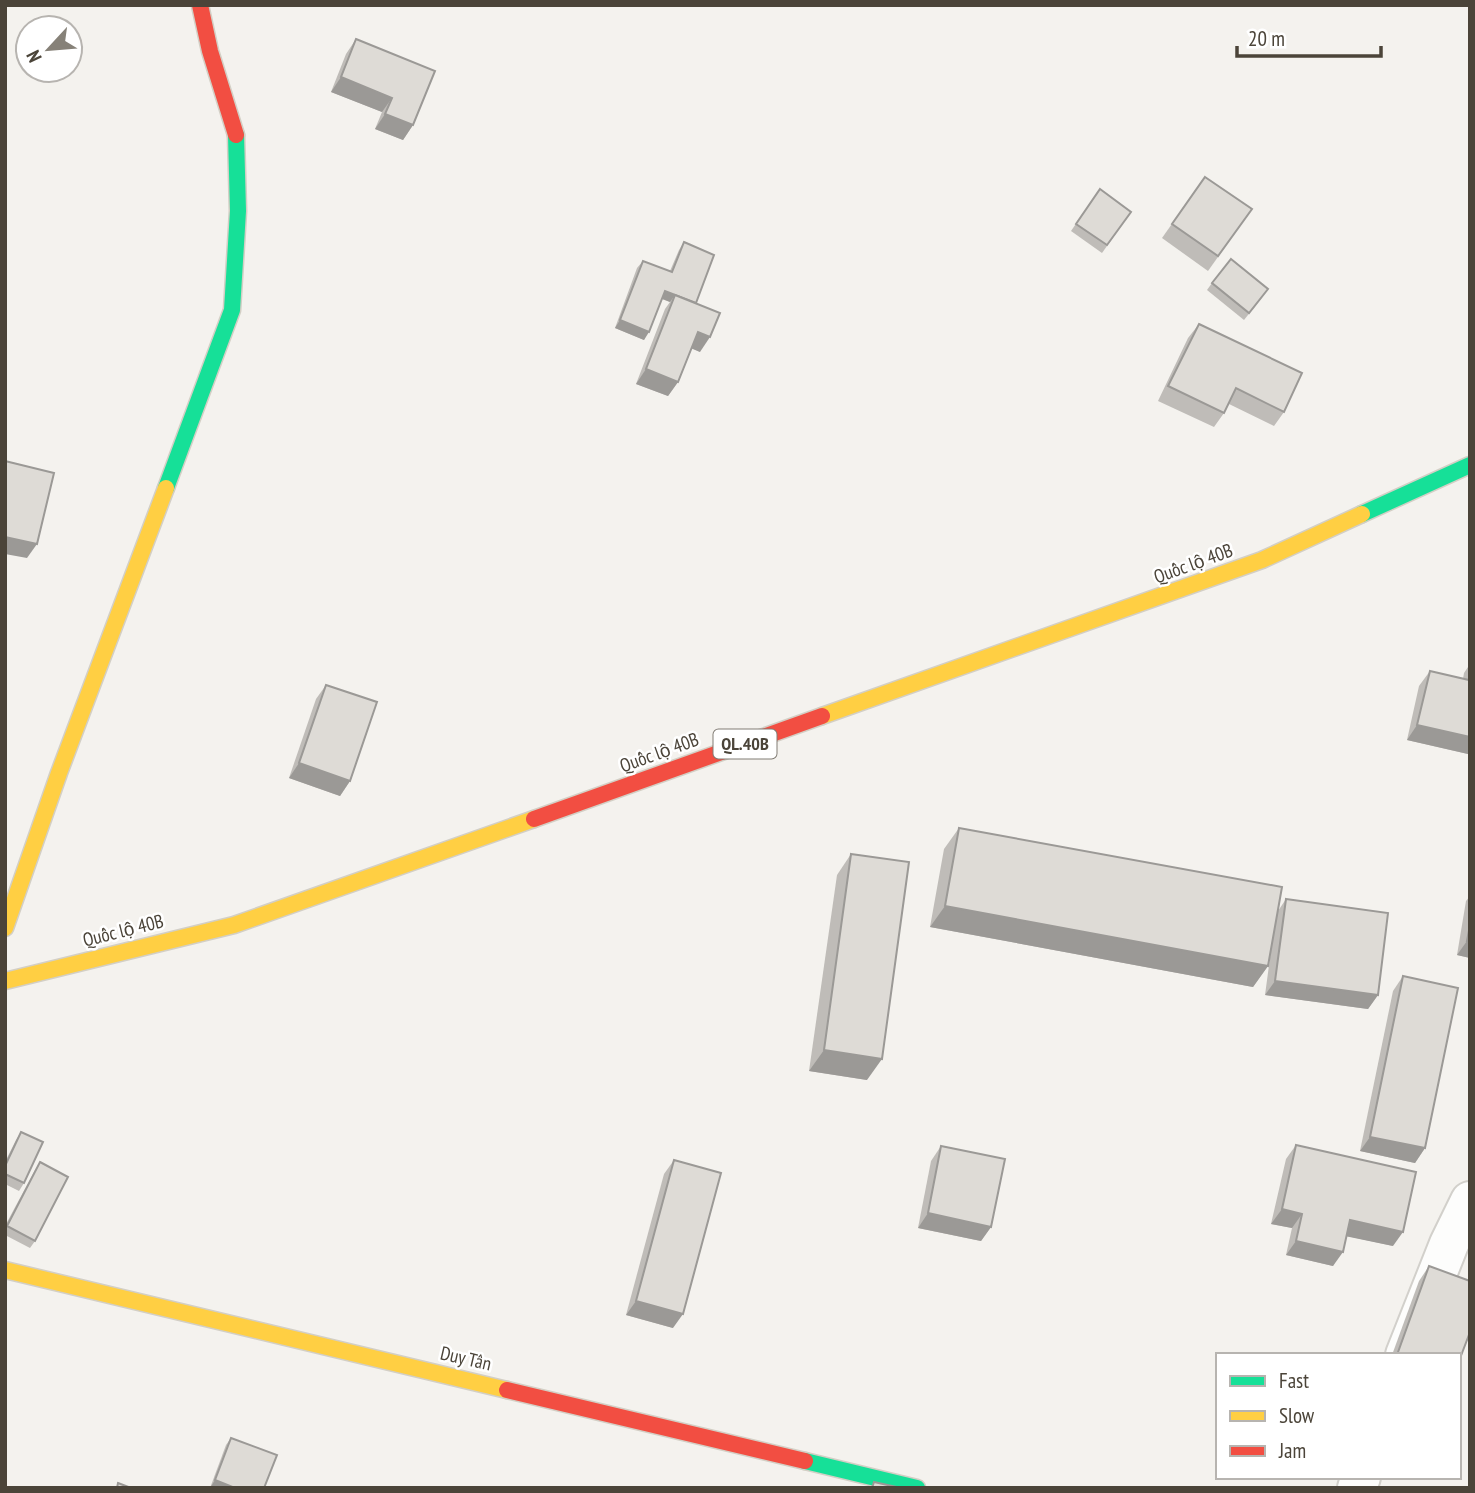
<svg xmlns="http://www.w3.org/2000/svg" width="1475" height="1493" font-family="'PT Sans Narrow',sans-serif">
<style>
.lines{fill:none;stroke-linecap:round;stroke-linejoin:round}
.street-casing{stroke:#d2d0cb;stroke-width:42}
.fast-casing{stroke:#d3cfc5;stroke-width:19}
.slow-casing{stroke:#d3cfc5;stroke-width:19}
.jam-casing{stroke:#d3cfc5;stroke-width:19}
.street{stroke:#fdfdfc;stroke-width:38}
.fast{stroke:#16e098;stroke-width:16}
.slow{stroke:#ffcf43;stroke-width:16}
.jam{stroke:#f24e42;stroke-width:16}
.wall{fill:#bfbcb8}
.shaded-wall{fill:#9b9996}
.building{fill:#dedbd6;stroke:#9b9996;stroke-width:2}
.labels{text-anchor:middle;stroke-width:5;stroke-linejoin:round;paint-order:stroke}
.shield{fill:#fff;stroke:#817c74;stroke-width:2}
.shield-label{font-size:18px;font-weight:bold;fill:#4b4439}
.street-label{font-size:19px;fill:#4b4439;stroke:#fff}
</style>
<rect width="100%" height="100%" fill="#f4f2ee"/>
<g class="lines">
<defs>
<g id="street">
<polyline points="1405,1355 1449,1244 1470,1201"/>
<polyline points="1357,1488 1361,1477"/>
</g>
<g id="fast">
<polyline points="166,488 232,310 238,211 236,135"/>
<polyline points="1362,514 1470,465"/>
<polyline points="805,1461 917,1488"/>
</g>
<g id="slow">
<polyline points="822,716 1262,560 1362,514"/>
<polyline points="5,928 59,773 166,488"/>
<polyline points="5,981 234,925 534,819"/>
<polyline points="5,1270 507,1390"/>
</g>
<g id="jam">
<polyline points="200,5 210,51 236,135"/>
<polyline points="534,819 822,716"/>
<polyline points="507,1390 805,1461"/>
</g>
</defs>
<use href="#street" class="street-casing"/>
<use href="#fast" class="fast-casing"/>
<use href="#slow" class="slow-casing"/>
<use href="#jam" class="jam-casing"/>
<use href="#street" class="street"/>
<use href="#fast" class="fast"/>
<use href="#slow" class="slow"/>
<use href="#jam" class="jam"/>
</g>
<g class="wall">
<polygon points="356,39 413,125 403,140 375,129 382,112 331,92 346,54"/>
<polygon points="1205,177 1252,209 1208,271 1162,238"/>
<polygon points="1100,189 1131,212 1102,253 1071,231"/>
<polygon points="684,242 695,303 700,352 692,348 678,382 668,396 636,384 665,309 670,302 662,299 644,340 615,328 637,268 643,261 670,271 679,250"/>
<polygon points="1212,283 1263,296 1244,320 1207,290"/>
<polygon points="1199,324 1284,412 1274,426 1229,404 1224,413 1214,427 1158,401 1188,338"/>
<polygon points="1470,664 1470,752 1468,754 1407,740 1419,686 1430,671 1463,679 1464,673"/>
<polygon points="326,685 350,781 340,796 289,778 316,699"/>
<polygon points="959,828 1278,911 1286,899 1378,995 1368,1009 1265,995 1272,943 1268,966 1253,987 930,927 944,849"/>
<polygon points="851,854 867,1080 809,1071 837,875"/>
<polygon points="1470,896 1470,958 1457,955 1466,901"/>
<polygon points="1403,976 1425,1148 1415,1163 1360,1151 1393,991"/>
<polygon points="21,1132 24,1183 19,1191 5,1184 5,1162 16,1140"/>
<polygon points="1296,1145 1393,1246 1347,1236 1333,1266 1286,1255 1292,1228 1271,1224 1286,1159"/>
<polygon points="941,1146 991,1227 981,1241 918,1228 931,1161"/>
<polygon points="674,1160 673,1328 626,1315 664,1174"/>
<polygon points="40,1162 35,1241 30,1248 5,1235 5,1226 35,1170"/>
<polygon points="1429,1266 1459,1355 1392,1355 1419,1281"/>
<polygon points="231,1438 264,1488 210,1488 226,1445"/>
</g>
<g class="shaded-wall">
<polygon points="341,77 392,98 382,112 331,92"/>
<polygon points="385,114 413,125 403,140 375,129"/>
<polygon points="665,291 675,295 670,302 660,298"/>
<polygon points="620,320 649,332 644,340 615,328"/>
<polygon points="698,332 710,337 700,352 688,347"/>
<polygon points="646,369 678,382 668,396 636,384"/>
<polygon points="5,537 37,544 27,558 5,554"/>
<polygon points="1417,725 1470,737 1470,752 1468,754 1407,740"/>
<polygon points="299,763 350,781 340,796 289,778"/>
<polygon points="945,906 1268,966 1253,987 930,927"/>
<polygon points="1467,941 1470,941 1470,958 1457,955"/>
<polygon points="1275,981 1378,995 1368,1009 1265,995"/>
<polygon points="824,1050 882,1059 867,1080 809,1071"/>
<polygon points="1370,1137 1425,1148 1415,1163 1360,1151"/>
<polygon points="1282,1209 1302,1214 1292,1228 1271,1224"/>
<polygon points="928,1213 991,1227 981,1241 918,1228"/>
<polygon points="1350,1220 1403,1232 1393,1246 1340,1235"/>
<polygon points="1296,1241 1343,1252 1333,1266 1286,1255"/>
<polygon points="636,1301 683,1314 673,1328 626,1315"/>
<polygon points="215,1480 235,1488 210,1488"/>
</g>
<g class="building">
<polygon points="356,39 435,71 413,125 385,114 392,98 341,77"/>
<polygon points="1205,177 1252,209 1218,256 1172,224"/>
<polygon points="1100,189 1131,212 1107,245 1076,224"/>
<polygon points="684,242 714,255 696,303 665,291 649,332 620,320 643,261 672,272"/>
<polygon points="1231,259 1268,289 1249,313 1212,283"/>
<polygon points="675,295 720,313 710,337 698,332 678,382 646,369"/>
<polygon points="1199,324 1302,373 1284,412 1236,388 1224,413 1168,386"/>
<polygon points="5,461 54,473 37,544 5,537"/>
<polygon points="1430,671 1469,680 1470,677 1470,737 1417,725"/>
<polygon points="326,685 377,702 350,781 299,763"/>
<polygon points="959,828 1282,887 1268,966 945,906"/>
<polygon points="851,854 909,862 882,1059 824,1050"/>
<polygon points="1286,899 1388,913 1378,995 1275,981"/>
<polygon points="1470,925 1470,941 1467,941"/>
<polygon points="1403,976 1458,988 1425,1148 1370,1137"/>
<polygon points="21,1132 43,1142 24,1183 5,1174 5,1166"/>
<polygon points="1296,1145 1416,1172 1403,1232 1350,1220 1343,1252 1296,1241 1302,1214 1282,1209"/>
<polygon points="941,1146 1005,1159 991,1227 928,1213"/>
<polygon points="674,1160 721,1173 683,1314 636,1301"/>
<polygon points="40,1162 68,1177 35,1241 7,1226"/>
<polygon points="1429,1266 1470,1281 1470,1332 1459,1361 1459,1355 1397,1355"/>
<polygon points="231,1438 277,1455 264,1488 235,1488 215,1480"/>
<polygon points="874,1482 901,1488 872,1488"/>
<polygon points="118,1483 131,1488 117,1488"/>
</g>
<g class="labels">
<rect class="shield" x="713.5" y="729.5" width="63" height="29" rx="5"/>
<g class="shield-label">
<text x="745" y="750">QL.40B</text>
</g>
<g class="street-label">
<text transform="translate(1193 563) rotate(-20)" y="7">Quốc lộ 40B</text>
<text transform="translate(659 752) rotate(-20)" y="7">Quốc lộ 40B</text>
<text transform="translate(123 930) rotate(-14)" y="7">Quốc lộ 40B</text>
<text transform="translate(466 1358) rotate(13)" y="7">Duy Tân</text>
</g>
</g>
<rect width="1475" height="1493" fill="none" stroke="#4b4439" stroke-width="14"/>
<rect x="1216" y="1353" width="245" height="126" fill="#ffffff" stroke="#b7b4b0" stroke-width="2"/>
<rect x="1230" y="1376" width="35" height="10" fill="#16e098" stroke="#b7b4b0" stroke-width="2"/>
<text x="1279" y="1388" font-size="21" fill="#4b4439">Fast</text>
<rect x="1230" y="1411" width="35" height="10" fill="#ffcf43" stroke="#b7b4b0" stroke-width="2"/>
<text x="1279" y="1423" font-size="21" fill="#4b4439">Slow</text>
<rect x="1230" y="1446" width="35" height="10" fill="#f24e42" stroke="#b7b4b0" stroke-width="2"/>
<text x="1279" y="1458" font-size="21" fill="#4b4439">Jam</text>
<g transform="translate(49 49) rotate(244)"><circle r="33" fill="#ffffff" stroke="#b7b4b0" stroke-width="2"/>
<path d="M0-5L12 26L0 18L-12 26Z" fill="#868178"/>
<text y="-10" font-size="19" font-weight="bold" text-anchor="middle" fill="#4b4439">N</text>
</g>
<path d="M1237 46v10h144v-10" fill="none" stroke="#4b4439" stroke-width="3.5"/>
<text x="1248" y="46" font-size="21" fill="#4b4439" stroke="#ffffff" stroke-width="5" paint-order="stroke">20 m</text>
</svg>
